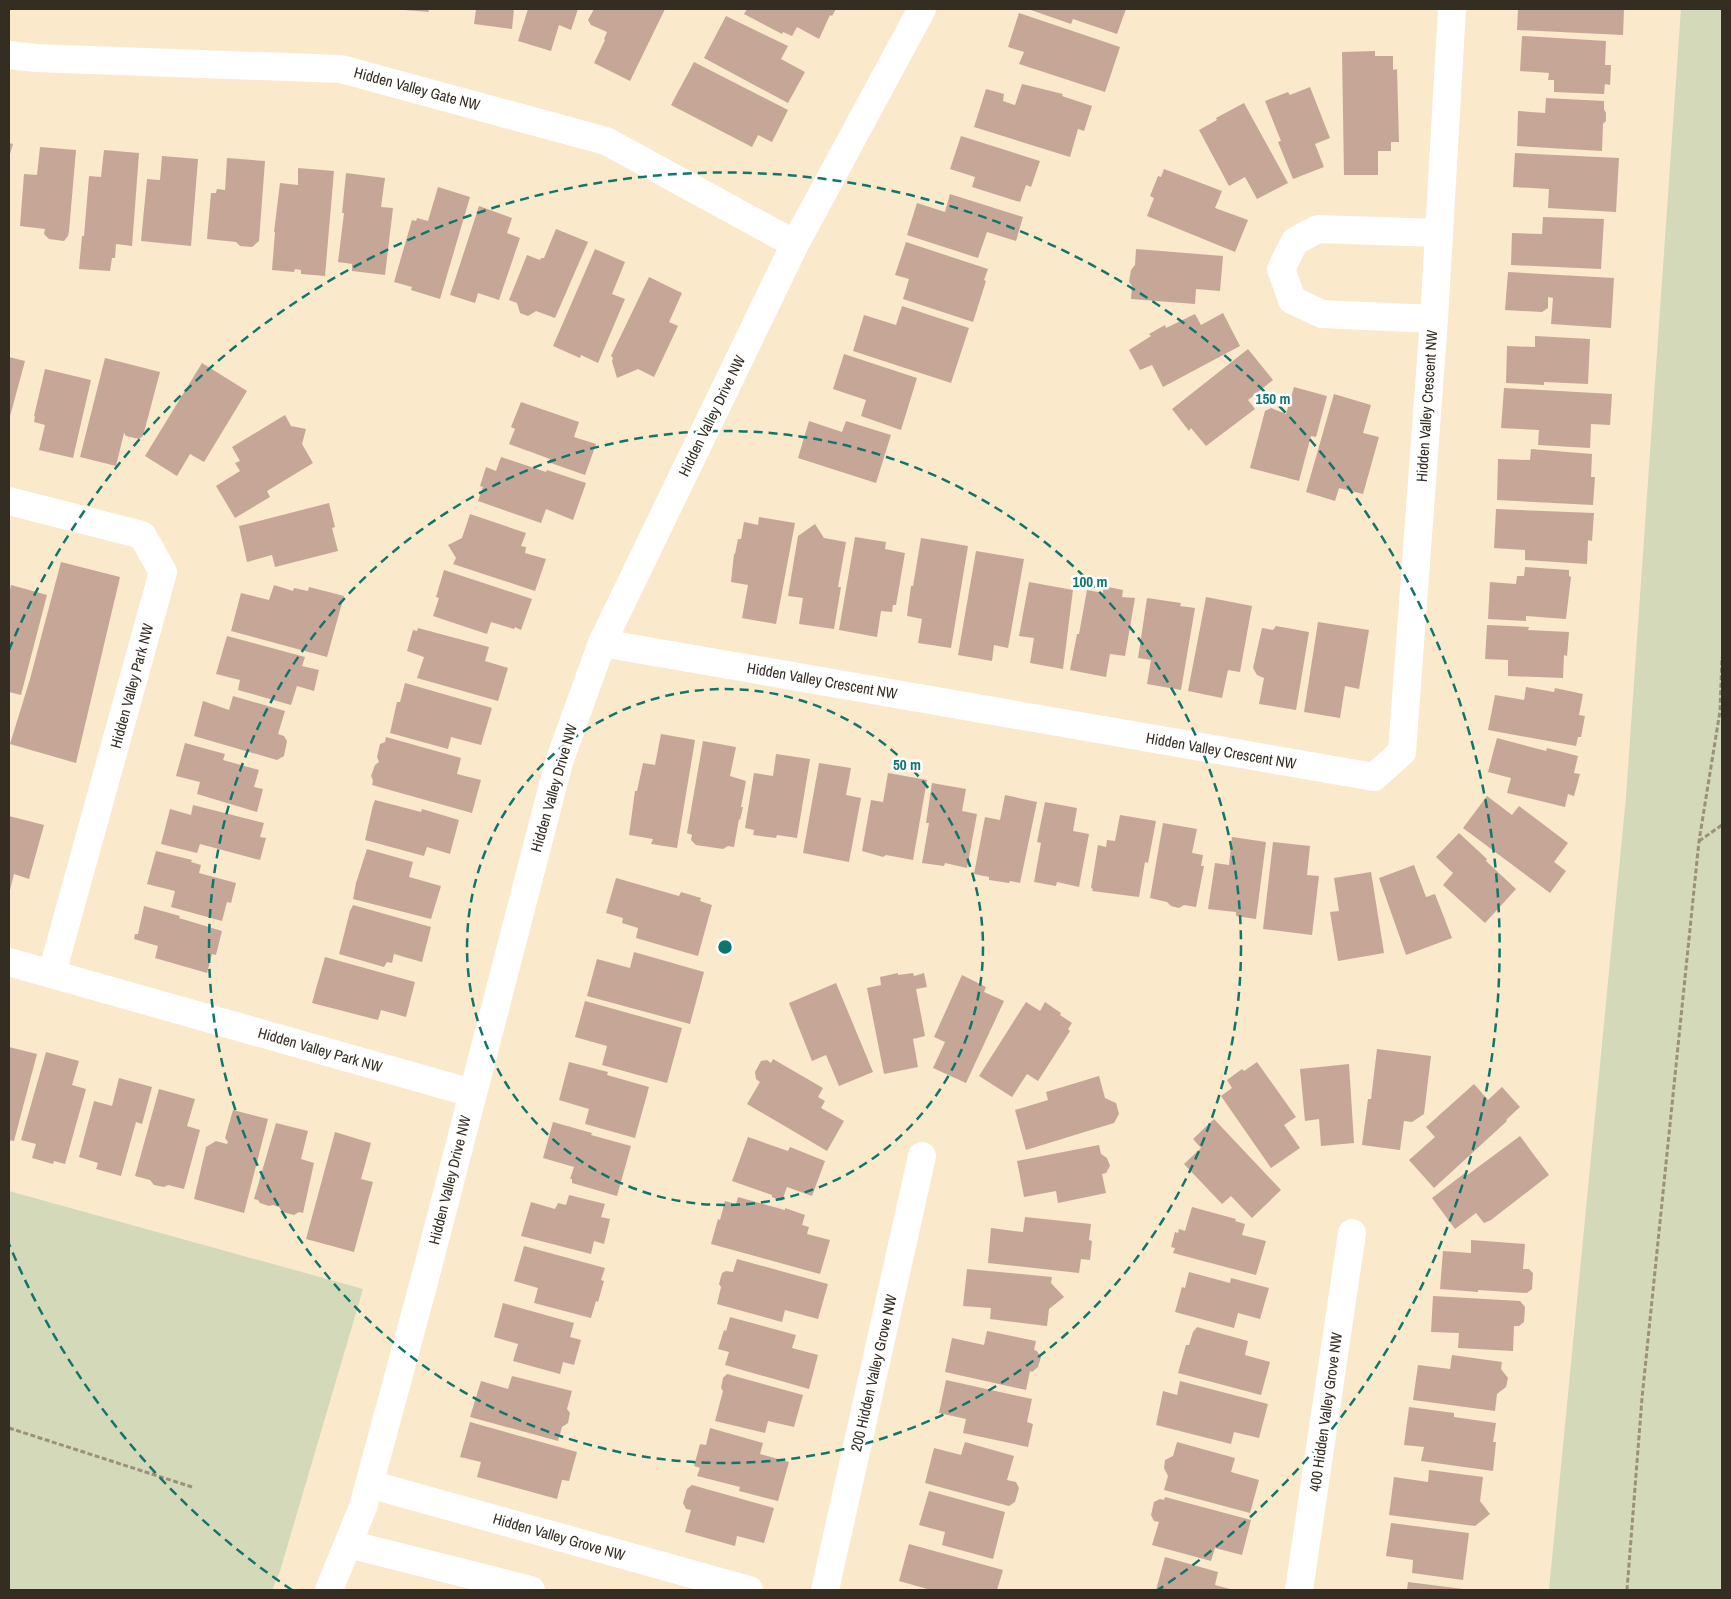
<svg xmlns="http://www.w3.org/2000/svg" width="1731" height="1599" font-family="'Archivo Narrow',sans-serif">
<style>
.green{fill:#d3d9b9}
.building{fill:#c6a797}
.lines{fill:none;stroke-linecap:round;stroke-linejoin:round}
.path{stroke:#9c907b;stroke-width:3;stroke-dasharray:5 2.5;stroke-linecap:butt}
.minor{stroke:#fff;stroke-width:28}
.ring{fill:none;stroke:#0f766e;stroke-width:2.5;stroke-dasharray:9 6}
.labels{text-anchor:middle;stroke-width:5;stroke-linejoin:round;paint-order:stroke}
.street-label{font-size:15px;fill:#332d22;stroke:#fff}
.centre{fill:#0f766e;stroke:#fff;stroke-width:2.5}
.ring-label{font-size:15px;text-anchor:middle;font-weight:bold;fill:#0f766e;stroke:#fff;stroke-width:5;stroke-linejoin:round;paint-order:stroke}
</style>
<rect width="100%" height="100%" fill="#fae9cb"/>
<g class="green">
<polygon points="1681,9 1722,9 1722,1590 1549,1590 1626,797"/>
<polygon points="9,1191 363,1289 280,1571 272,1590 9,1590"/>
</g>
<g class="building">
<polygon points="404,9 428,9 429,12 404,10"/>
<polygon points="476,9 514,9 512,29 474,24"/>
<polygon points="528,9 578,9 571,30 559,25 551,51 518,41"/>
<polygon points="594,9 665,9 630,81 594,63 605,40 604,39 607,32 591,25 588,20"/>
<polygon points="747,9 836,9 832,16 830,15 819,39 797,27 792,36 783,32 782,34 744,14"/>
<polygon points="1028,9 1126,9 1117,34 1073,19 1071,24"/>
<polygon points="1518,9 1624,9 1623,35 1517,30"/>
<polygon points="1019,13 1120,47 1105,92 1019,64 1024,52 1008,47"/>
<polygon points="726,16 788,46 781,59 805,72 788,103 704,58"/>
<polygon points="1522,36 1606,41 1605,65 1611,65 1610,85 1605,84 1604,94 1554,92 1554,80 1548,80 1549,73 1520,71"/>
<polygon points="1375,51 1375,56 1393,56 1393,70 1397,69 1399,142 1391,142 1391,151 1378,151 1378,175 1344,175 1342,52"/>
<polygon points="694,62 788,110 772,142 758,135 752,147 671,105"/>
<polygon points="1022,84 1063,94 1062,96 1092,106 1084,131 1078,129 1070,157 974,127 986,89 1004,94 1003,101 1015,105"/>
<polygon points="1310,87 1330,138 1315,144 1324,167 1293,179 1278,142 1281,141 1265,101 1288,92 1290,95"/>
<polygon points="1546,98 1604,101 1604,109 1606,113 1606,121 1603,124 1602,151 1517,146 1518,111 1545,113"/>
<polygon points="1244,103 1288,183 1257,199 1245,177 1229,186 1199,130 1217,120 1216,118"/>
<polygon points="961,136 1040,161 1031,187 1026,185 1020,202 972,187 975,177 950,169"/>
<polygon points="9,143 13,144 9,157"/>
<polygon points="40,147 76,150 69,231 68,236 64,241 49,239 44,234 45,229 20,226 24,174 37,175"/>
<polygon points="104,150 139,153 132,246 116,244 115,258 112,258 110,271 79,269 82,236 84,236 89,176 101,177"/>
<polygon points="1515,153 1619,158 1616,212 1548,208 1549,189 1513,187"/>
<polygon points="162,156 198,159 191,246 141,241 147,179 160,180"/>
<polygon points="227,158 265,161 259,241 252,247 240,246 236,242 207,239 211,193 216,193 217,189 225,190"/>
<polygon points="298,168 334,171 325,276 301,274 301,270 295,269 294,272 272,270 275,232 274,232 280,183 298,185"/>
<polygon points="1164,169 1222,191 1215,208 1248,220 1235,252 1147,216 1154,198 1150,196 1158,176 1161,177"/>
<polygon points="346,173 385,178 381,207 393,208 385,275 352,271 352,264 338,262 344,213 342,213"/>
<polygon points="438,187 470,197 440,299 411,290 412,287 394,282 412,220 416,221 417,218 428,221"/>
<polygon points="950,194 1023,217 1016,241 987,232 978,258 907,235 917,203 945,212"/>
<polygon points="479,206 512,218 507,233 520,238 499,300 478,293 475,303 450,295"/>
<polygon points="1543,217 1604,219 1601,269 1511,265 1512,233 1542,234"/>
<polygon points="556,229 588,242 555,318 536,311 528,316 520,313 517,303 509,300 527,255 540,260 541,258 544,258"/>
<polygon points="906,242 988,269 984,280 986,281 973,322 903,299 909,279 895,275"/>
<polygon points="595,249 625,262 612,294 625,299 598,363 581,355 580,358 553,346"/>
<polygon points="1136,249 1223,256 1220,291 1196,289 1195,304 1131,299 1132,286 1129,282 1131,270 1135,265"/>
<polygon points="1508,272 1614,278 1611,328 1551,324 1553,298 1548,297 1548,308 1542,312 1505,310"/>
<polygon points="649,277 682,293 669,322 678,326 654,377 638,369 617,378 612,361 613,358 611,356"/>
<polygon points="902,306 969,328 951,383 853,351 864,315 896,325"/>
<polygon points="1223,313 1240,346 1163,387 1152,365 1140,370 1129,350 1151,336 1149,334 1165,325 1166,328 1195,314 1201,325"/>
<polygon points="1535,336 1590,339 1588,384 1544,382 1544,385 1506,383 1507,346 1535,347"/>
<polygon points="1248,349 1273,380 1248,400 1255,409 1206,446 1191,428 1189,431 1172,409"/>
<polygon points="844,354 917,378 901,430 861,416 866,400 833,389"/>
<polygon points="9,357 25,361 9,420"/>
<polygon points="105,358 160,372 143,436 139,439 126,436 124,433 116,466 80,457"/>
<polygon points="202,363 247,391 204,462 190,454 177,476 145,456"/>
<polygon points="45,369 91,380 73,458 39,450 45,425 34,422 35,416 34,416"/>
<polygon points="1294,387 1327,396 1316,437 1311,436 1299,481 1250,468 1265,411 1271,408 1286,414"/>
<polygon points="1504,388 1612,394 1610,425 1591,424 1590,448 1538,445 1539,430 1501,428"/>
<polygon points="1334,394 1371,405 1363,433 1379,437 1363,494 1339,488 1335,501 1306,492"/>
<polygon points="521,402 579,422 574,437 596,444 585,475 548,462 550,459 509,444 515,429 511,427"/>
<polygon points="285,415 291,426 306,429 302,444 313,463 267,491 270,497 235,518 216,486 240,471 235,463 240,461 232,447"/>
<polygon points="809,421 842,432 846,421 891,435 876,483 798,458"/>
<polygon points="1531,449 1592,454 1591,477 1595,477 1593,505 1497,500 1498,459 1530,460"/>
<polygon points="501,457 546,472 547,470 586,483 573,520 546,509 541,523 478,501 483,487 480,486 486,467 496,471"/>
<polygon points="329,503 335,527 332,528 338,551 275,567 272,555 247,562 239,526"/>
<polygon points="1496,509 1594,513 1592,541 1588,540 1587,564 1525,560 1525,550 1494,548"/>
<polygon points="470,514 526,533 521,546 526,547 525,553 546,559 535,591 453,564 456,558 448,545 462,538"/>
<polygon points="759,517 795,523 776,624 742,618 748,585 731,582 734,554 735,554 738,539 741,539 744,522 758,525"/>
<polygon points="815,524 824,538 846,542 838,587 841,587 834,629 799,624 803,598 788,596 798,536"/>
<polygon points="855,537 886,542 885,549 905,553 896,605 893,605 892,612 881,611 877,637 839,630"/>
<polygon points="921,538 968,546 951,648 918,643 922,619 907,616 911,586 913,586"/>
<polygon points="976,551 1024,559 1008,648 994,645 992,661 958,655"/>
<polygon points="61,562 120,577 76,763 10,744 30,679"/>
<polygon points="1525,567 1569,570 1569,576 1571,577 1566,619 1526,616 1526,621 1488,619 1490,582 1516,584 1517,576 1524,576"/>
<polygon points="444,570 532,599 521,630 515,627 514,629 491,622 487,634 433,616 439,598 436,597"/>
<polygon points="1029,582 1073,590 1063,669 1030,663 1034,638 1019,636"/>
<polygon points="11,585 47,595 21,695 9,692 9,594"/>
<polygon points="274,585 293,591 294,588 308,591 309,587 344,596 327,657 231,631 241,593 269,600"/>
<polygon points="1103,586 1123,590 1122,597 1135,598 1125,656 1110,654 1106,677 1070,670 1077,634 1079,634 1087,590 1103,593"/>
<polygon points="1206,597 1252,606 1240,672 1228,670 1222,698 1188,691"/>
<polygon points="1147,598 1181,603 1180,606 1195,608 1181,690 1147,684 1151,660 1138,658"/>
<polygon points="1318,622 1369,630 1359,689 1345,686 1340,718 1304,712"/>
<polygon points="1487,625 1529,627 1528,630 1569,632 1567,656 1564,655 1563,678 1508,676 1508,660 1485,659"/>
<polygon points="1276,626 1309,632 1296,710 1259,704 1264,678 1257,675 1253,668 1262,628 1273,630"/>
<polygon points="418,628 489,647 485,661 508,668 498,701 417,678 424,657 407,651 413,630 417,631"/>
<polygon points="227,636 305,657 302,666 319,670 314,691 297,686 291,705 238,690 240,680 216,674"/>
<polygon points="405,683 492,708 481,745 451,737 448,749 390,733 397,702 400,702"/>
<polygon points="1526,687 1554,692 1555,688 1583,694 1579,715 1585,716 1581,737 1578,737 1576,746 1488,730 1495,695 1524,700"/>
<polygon points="233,696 285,711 278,734 284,736 287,741 284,756 277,760 194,736 203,701 229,710"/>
<polygon points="661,734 695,740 677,848 651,844 653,839 629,835 635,791 637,791 643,763 655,765"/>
<polygon points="386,737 461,758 457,774 481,780 472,813 372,785 373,780 371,776 375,765 379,762 377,757 380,744 385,742"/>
<polygon points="1497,738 1546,751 1547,748 1578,756 1574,773 1580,774 1574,796 1568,794 1565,807 1507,793 1511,778 1488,772"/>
<polygon points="703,741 736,747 730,776 746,781 741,807 743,807 740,820 739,819 734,847 728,846 723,849 696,845 691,840 692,835 687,833"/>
<polygon points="185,743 225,754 223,760 259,770 254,787 263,789 257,812 197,794 200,782 176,776"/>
<polygon points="776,754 810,759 797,838 777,835 776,838 753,835 754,830 745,828 754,773 773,776"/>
<polygon points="819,763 851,768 846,795 861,798 849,862 803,853"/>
<polygon points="888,773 927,780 913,860 886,855 883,857 862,851 871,800 883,802"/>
<polygon points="932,783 966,789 962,811 977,814 967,868 945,863 944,866 922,863 929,823 926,823"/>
<polygon points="1005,795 1037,802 1020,883 1010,881 1009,883 989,880 989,877 974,874 985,817 1000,820"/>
<polygon points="1487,796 1512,815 1519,806 1568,843 1554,862 1566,871 1550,893 1463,828"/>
<polygon points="375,800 421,812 422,809 459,820 450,854 427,847 424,856 365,840 373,805"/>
<polygon points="1045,802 1077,808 1073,831 1089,834 1079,887 1057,882 1056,886 1034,882 1041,843 1037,842"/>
<polygon points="193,805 264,823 260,837 266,838 260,860 200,844 197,853 161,844 170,809 191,815"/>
<polygon points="1120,815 1156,821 1148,863 1145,862 1139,897 1092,891 1093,889 1091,888 1098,845 1106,847 1107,840 1115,841"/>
<polygon points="9,816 44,825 29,879 14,874 9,894"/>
<polygon points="1163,823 1197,829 1192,853 1203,855 1201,866 1204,866 1196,907 1184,905 1179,908 1171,906 1167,902 1150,898"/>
<polygon points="1459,833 1487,859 1486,861 1516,889 1485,923 1443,885 1453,873 1436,857"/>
<polygon points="1232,837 1266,842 1256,919 1236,916 1236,912 1208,909 1215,863 1229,865"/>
<polygon points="1273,842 1310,846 1307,875 1319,876 1312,935 1263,929"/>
<polygon points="367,849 413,862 409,877 441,886 431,919 353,899 356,883"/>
<polygon points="156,851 192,860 191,862 201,865 199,873 236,883 231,903 227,902 222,921 171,907 175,891 147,884"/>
<polygon points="1414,865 1426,897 1435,894 1452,938 1406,955 1379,878"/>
<polygon points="1371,872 1384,953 1338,961 1330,912 1339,911 1334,878"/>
<polygon points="616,878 679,896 681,892 701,898 700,901 712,905 698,956 636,938 638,928 622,923 623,918 606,913"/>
<polygon points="353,905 431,927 422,962 394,954 392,963 387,962 384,967 339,954 350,911"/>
<polygon points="144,906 180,916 179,918 222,931 216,955 212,954 207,973 155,958 158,946 134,939 135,934 138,934"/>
<polygon points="634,952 704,972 690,1024 587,996 597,959 630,968"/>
<polygon points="325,957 415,982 406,1017 381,1010 378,1020 312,1003"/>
<polygon points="898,973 898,975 913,973 914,976 924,973 927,987 916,989 925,1036 913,1039 918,1067 884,1074 867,988 881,985 880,977"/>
<polygon points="962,975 986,987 984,992 1004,1001 966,1083 933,1068 945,1042 934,1037"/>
<polygon points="836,983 873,1072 839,1086 826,1055 812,1061 789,1003"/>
<polygon points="585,1001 682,1028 667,1083 602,1065 607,1046 575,1037"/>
<polygon points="1026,1002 1040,1011 1045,1002 1061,1013 1060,1015 1072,1023 1068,1029 1070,1031 1038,1081 1027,1074 1012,1097 979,1076"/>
<polygon points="9,1047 37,1054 14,1141 9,1140"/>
<polygon points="1377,1049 1431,1056 1424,1114 1412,1122 1404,1121 1400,1150 1362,1145 1368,1099 1371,1099"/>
<polygon points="46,1052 79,1061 72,1085 86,1089 65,1164 54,1161 53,1164 32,1158 36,1144 21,1140"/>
<polygon points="773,1059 823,1088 818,1097 825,1101 821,1108 844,1121 827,1151 747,1104 760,1082 756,1079 755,1072 761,1061 767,1060 771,1063"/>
<polygon points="569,1062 608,1072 607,1075 649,1087 635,1138 585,1124 589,1109 559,1100"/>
<polygon points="1257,1062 1296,1117 1284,1125 1300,1148 1271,1168 1221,1096 1232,1088 1227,1080 1242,1069 1244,1071"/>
<polygon points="1349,1064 1354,1143 1321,1146 1319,1119 1305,1121 1300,1069"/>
<polygon points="1099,1076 1105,1098 1116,1103 1119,1114 1114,1123 1026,1150 1015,1110 1048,1100 1046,1092"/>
<polygon points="119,1078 152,1087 142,1124 136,1122 121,1176 96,1169 98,1163 79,1157 94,1101 112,1106"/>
<polygon points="1474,1084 1488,1100 1502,1087 1520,1107 1506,1120 1507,1121 1434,1188 1409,1160 1435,1137 1426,1127"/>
<polygon points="159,1089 195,1099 187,1126 200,1130 184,1189 168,1185 164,1187 154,1185 150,1180 135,1176"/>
<polygon points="233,1110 268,1119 244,1213 194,1199 206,1147 216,1141 227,1144 228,1142 225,1138"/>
<polygon points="1214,1119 1281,1190 1252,1218 1231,1196 1222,1204 1184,1164 1201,1148 1193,1139"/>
<polygon points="553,1122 592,1133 591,1135 631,1146 617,1196 572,1183 572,1179 570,1179 574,1167 543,1158"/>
<polygon points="276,1123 308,1131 301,1159 314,1163 303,1213 299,1212 294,1215 282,1212 279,1207 273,1205 269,1206 260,1203 258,1200 254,1199"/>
<polygon points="335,1132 371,1143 361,1179 373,1182 354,1252 306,1239"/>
<polygon points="1520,1136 1549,1175 1491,1220 1484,1223 1476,1213 1455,1229 1432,1198 1465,1173 1466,1176"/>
<polygon points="748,1137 788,1151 790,1147 825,1161 812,1196 787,1187 782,1201 772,1197 772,1195 732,1181"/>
<polygon points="1099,1145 1101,1154 1107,1158 1110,1166 1106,1173 1102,1174 1106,1193 1058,1203 1056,1191 1024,1197 1017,1161"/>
<polygon points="569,1195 605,1204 601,1217 610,1219 604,1244 594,1241 591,1254 521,1236 531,1202 555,1209 558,1203 566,1205"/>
<polygon points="738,1197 785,1210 785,1208 805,1215 802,1225 809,1227 807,1234 830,1240 820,1274 711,1244 718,1219 720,1220 725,1201 736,1204"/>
<polygon points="1192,1207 1236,1219 1235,1221 1245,1224 1242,1235 1266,1241 1256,1275 1173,1253 1175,1248 1171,1247 1175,1232 1178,1233 1179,1229 1185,1231"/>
<polygon points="1025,1217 1091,1224 1089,1240 1092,1241 1090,1260 1081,1259 1079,1273 988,1263 991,1228 1023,1232"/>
<polygon points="1471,1240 1525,1244 1523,1269 1529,1269 1533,1273 1532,1289 1527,1293 1478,1290 1478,1292 1440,1289 1443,1251 1471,1253"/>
<polygon points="524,1246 605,1268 601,1280 604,1281 598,1302 596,1301 591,1318 534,1303 538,1288 514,1281"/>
<polygon points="737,1259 828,1284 818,1319 785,1310 782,1322 717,1304 721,1287 719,1284 722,1273 726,1271 733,1272"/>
<polygon points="967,1269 1052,1277 1051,1283 1064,1297 1049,1309 1047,1326 990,1319 991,1308 963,1306"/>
<polygon points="1189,1272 1230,1283 1231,1278 1269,1288 1260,1319 1238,1313 1234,1328 1175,1312 1182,1287 1185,1288"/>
<polygon points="1433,1296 1520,1301 1525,1307 1524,1322 1519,1326 1514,1326 1513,1351 1458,1348 1459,1333 1431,1332"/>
<polygon points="503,1303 574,1323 570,1337 581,1340 574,1365 563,1362 560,1374 513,1361 518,1344 494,1337"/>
<polygon points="730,1317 796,1335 792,1348 818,1355 809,1389 725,1365 729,1352 718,1349 724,1330 726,1331"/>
<polygon points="1197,1327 1248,1341 1245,1355 1270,1362 1261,1395 1178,1373 1186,1345 1189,1345 1193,1332"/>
<polygon points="987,1331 1036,1341 1034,1350 1037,1351 1041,1357 1038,1367 1032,1372 1030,1371 1026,1390 945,1372 952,1338 984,1345"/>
<polygon points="1452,1355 1502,1362 1501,1369 1508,1378 1506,1387 1497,1394 1495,1411 1413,1400 1418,1365 1450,1369"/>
<polygon points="727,1374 803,1395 794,1427 768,1421 765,1433 715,1421 723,1391 721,1388 723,1378"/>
<polygon points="512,1376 572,1391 567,1409 570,1413 568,1423 562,1427 558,1441 470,1417 481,1381 508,1389"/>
<polygon points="946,1380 1032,1399 1027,1422 1033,1424 1028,1447 963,1433 966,1419 939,1413"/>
<polygon points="1180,1381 1268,1404 1259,1438 1234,1432 1231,1444 1156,1425 1163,1391 1177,1395"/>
<polygon points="1409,1407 1454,1413 1454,1417 1496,1423 1493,1442 1496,1442 1493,1471 1421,1461 1424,1447 1404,1445"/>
<polygon points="470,1422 577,1452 569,1481 562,1480 557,1499 477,1477 481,1462 460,1457"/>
<polygon points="710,1428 763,1443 760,1454 789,1462 778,1501 739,1491 740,1487 697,1476 700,1468 694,1466 700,1444 706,1445"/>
<polygon points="965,1442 1014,1456 1007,1480 1016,1482 1019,1488 1015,1502 1009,1506 925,1483 934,1448 961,1455"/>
<polygon points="1177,1442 1235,1458 1231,1472 1259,1480 1250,1513 1164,1490 1168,1476 1164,1468 1165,1460 1173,1456"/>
<polygon points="1429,1470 1483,1477 1480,1501 1490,1514 1475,1526 1389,1515 1394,1477 1428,1482"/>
<polygon points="692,1485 774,1508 764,1543 737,1536 735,1546 685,1532 691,1510 686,1509 683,1503 687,1489"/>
<polygon points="929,1491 1005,1512 993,1559 942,1545 945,1532 919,1525"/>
<polygon points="1165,1497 1251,1520 1242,1555 1215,1548 1211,1561 1152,1545 1159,1522 1154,1521 1151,1515 1154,1502 1160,1499 1164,1500"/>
<polygon points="1391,1523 1469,1533 1463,1580 1412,1573 1413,1560 1386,1556"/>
<polygon points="909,1544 1003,1570 997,1590 931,1590 899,1581"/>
<polygon points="1165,1557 1218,1572 1215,1585 1234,1590 1156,1590"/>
<polygon points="1408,1582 1463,1589 1463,1590 1407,1590"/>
</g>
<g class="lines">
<g class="path">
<polyline points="1699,841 1722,825"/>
<polyline points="9,1428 192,1487"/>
<polyline points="1627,1590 1642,1398 1699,841 1720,711 1722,657"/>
</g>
<g class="minor">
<polyline points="9,55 36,58 341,69 606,141 795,244"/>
<polyline points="1434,319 1322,314 1292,300 1281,269 1295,241 1318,229 1439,233"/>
<polyline points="9,501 142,535 163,572 52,973"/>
<polyline points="602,643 1374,777 1402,752 1434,319 1452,9"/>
<polyline points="9,962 472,1093"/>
<polyline points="369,1484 749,1590"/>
<polyline points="348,1544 531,1590"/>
<polyline points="329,1590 363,1507 424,1282 559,762 602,643 795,244 922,9"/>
<polyline points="825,1590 922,1156"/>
<polyline points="1299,1590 1352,1233"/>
</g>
</g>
<g class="ring">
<circle cx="725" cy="947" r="258"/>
<circle cx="725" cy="947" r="516"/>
<path d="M292 1590A775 775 0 0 1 9 1244M9 650A775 775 0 1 1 1158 1590"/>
</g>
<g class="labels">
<g class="street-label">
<text transform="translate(417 89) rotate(15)" y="5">Hidden Valley Gate NW</text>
<text transform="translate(1427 406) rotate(-86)" y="5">Hidden Valley Crescent NW</text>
<text transform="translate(712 416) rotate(-64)" y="5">Hidden Valley Drive NW</text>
<text transform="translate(822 681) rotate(10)" y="5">Hidden Valley Crescent NW</text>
<text transform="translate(132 686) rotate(-75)" y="5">Hidden Valley Park NW</text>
<text transform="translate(1221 751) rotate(10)" y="5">Hidden Valley Crescent NW</text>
<text transform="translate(554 788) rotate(-74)" y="5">Hidden Valley Drive NW</text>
<text transform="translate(320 1050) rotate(16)" y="5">Hidden Valley Park NW</text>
<text transform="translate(450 1180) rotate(-76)" y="5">Hidden Valley Drive NW</text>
<text transform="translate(874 1373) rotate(-77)" y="5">200 Hidden Valley Grove NW</text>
<text transform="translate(1326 1412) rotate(-82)" y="5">400 Hidden Valley Grove NW</text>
<text transform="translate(559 1537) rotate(16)" y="5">Hidden Valley Grove NW</text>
</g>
</g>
<circle cx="725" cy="947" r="8" class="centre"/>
<g class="ring-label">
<text x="1273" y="404">150 m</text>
<text x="1090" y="587">100 m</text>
<text x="907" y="770">50 m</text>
</g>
<rect width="1731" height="1599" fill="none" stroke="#332d22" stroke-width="20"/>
</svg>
